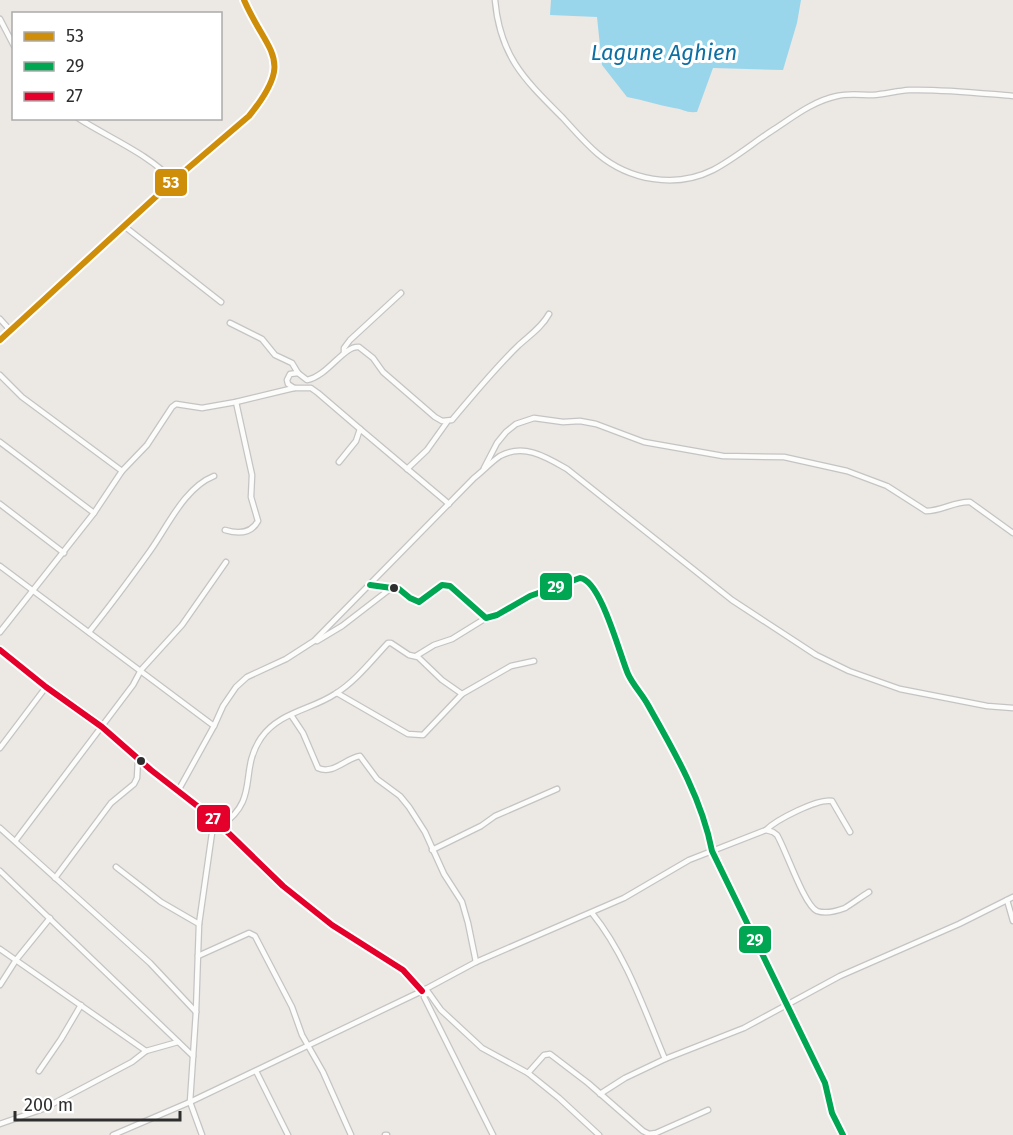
<svg xmlns="http://www.w3.org/2000/svg" width="1013" height="1135" font-family="'Fira Sans',sans-serif">
<style>
.water{fill:#99d6ec}
.lines{fill:none;stroke-linecap:round;stroke-linejoin:round}
.street-casing{stroke:#c5c4c5;stroke-width:7}
.secondary-casing{stroke:#c5c4c5;stroke-width:8}
.street{stroke:#fcfcfb;stroke-width:4.5}
.secondary{stroke:#fcfcfb;stroke-width:6}
.bus-1-casing{stroke:#fff;stroke-width:10}
.bus-2-casing{stroke:#fff;stroke-width:10}
.bus-3-casing{stroke:#fff;stroke-width:10}
.bus-1{stroke:#cf8e09;stroke-width:6}
.bus-2{stroke:#00a651;stroke-width:6}
.bus-3{stroke:#e4002b;stroke-width:6}
.bus-dot{fill:#2e2e2e;stroke:#fff;stroke-width:2}
.labels{text-anchor:middle;stroke-width:6;stroke-linejoin:round;paint-order:stroke}
.water-label{font-size:22px;font-style:italic;fill:#0d6fa3;stroke:#fff}
.line-badge{stroke:#fff;stroke-width:2}
.badge-label{font-size:16px;text-anchor:middle;font-weight:bold;fill:#fff}
</style>
<rect width="100%" height="100%" fill="#ece8e4"/>
<path class="water" d="M551 0H801L797 23 783 70 713 68 697 112C685 113 684 109 674 108 658 105 643 100 627 97L602 65 597 17 550 15Z"/>
<g class="lines">
<defs>
<g id="street">
<path d="M495 0C500 57 525 80 563 118 574 130 585 143 598 154 629 180 675 189 713 170 734 159 753 143 773 130 793 117 813 101 837 96 849 93 860 95 873 95 885 94 897 91 909 90 944 89 978 93 1013 96"/>
<polyline points="0,19 14,46"/>
<path d="M78 118C107 137 151 155 173 181"/>
<polyline points="124,226 221,302"/>
<polyline points="0,319 10,330"/>
<path d="M230 323 262 339 275 355 292 363 298 373 307 380C328 376 344 345 359 347L373 358 383 372 435 417 442 421 452 420C474 394 495 368 519 345 530 335 542 327 549 314"/>
<polyline points="344,353 344,348 350,340 401,293"/>
<polyline points="0,375 22,397 122,471"/>
<polyline points="294,388 288,384 287,380 290,374 298,373"/>
<polyline points="360,429 449,504"/>
<polyline points="0,442 94,513"/>
<path d="M484 468 497 443 506 432 516 424 534 418 563 422 580 421 596 424 644 442 723 456 784 457 847 471 887 486 926 511C942 511 955 501 970 502L1013 533"/>
<polyline points="407,469 427,450 447,422"/>
<polyline points="0,504 64,553"/>
<path d="M225 530C238 534 251 534 258 521L251 497 252 475 236 402"/>
<polyline points="0,566 214,726"/>
<path d="M370 585 399 589 410 598 419 602 442 585 450 586 486 618 497 615 530 596 580 578C601 580 620 656 628 674 633 685 642 694 648 705 674 751 702 799 712 851L825 1083 832 1113 843 1135"/>
<polyline points="0,632 94,513 122,471 147,445 172,407 176,404 202,408 236,402 294,388 311,388 318,393 360,429 356,441 339,462"/>
<path d="M89 632C110 606 130 579 150 551 168 526 184 488 214 476"/>
<polyline points="317,641 342,626 390,589"/>
<polyline points="0,650 46,687 102,727 151,770 214,819 283,886 332,925 403,970 422,991"/>
<polyline points="416,656 434,645 452,639 486,618"/>
<polyline points="337,693 408,734 423,735 462,694 511,666 534,661"/>
<path d="M291 715 303 733 318 768C333 775 346 758 360 756L377 779 400 796 409 807 425 832 444 874 462 902 468 923 476 962"/>
<polyline points="0,748 46,687"/>
<path d="M178 791 214 726 223 706 236 687 247 677 286 659 314 641 474 478C483 471 491 462 500 456 524 443 546 457 567 469L732 600 816 655 849 671 900 689 987 706 1013 708"/>
<path d="M221 826C261 798 238 772 261 738 279 712 311 710 335 694 355 682 372 660 388 643H391L409 655 418 657 442 680 462 694"/>
<polyline points="0,828 150,963 196,1012"/>
<path d="M766 830 773 832 777 835C786 850 804 905 817 911 825 914 837 911 845 908 853 903 861 897 869 892"/>
<polyline points="16,840 133,685 141,670 182,625 226,562"/>
<polyline points="432,850 481,826 495,816 557,789"/>
<polyline points="116,867 161,902 199,924"/>
<polyline points="0,871 193,1056"/>
<polyline points="55,878 111,803 134,784 137,778 138,759"/>
<polyline points="1007,900 1013,921"/>
<path d="M592 913C626 955 644 1009 665 1059"/>
<polyline points="0,949 146,1051"/>
<polyline points="198,956 249,933 255,936 292,1007 302,1035 323,1072 351,1135"/>
<polyline points="0,985 16,960 50,918"/>
<polyline points="426,989 441,1010 482,1048 528,1073 559,1098 599,1135"/>
<polyline points="429,994 425,994 424,997 493,1135"/>
<polyline points="39,1071 61,1039 81,1005"/>
<polyline points="256,1071 288,1135"/>
<polyline points="528,1073 544,1055 550,1054 588,1083 643,1131 649,1134 656,1133 708,1110"/>
<polyline points="600,1094 625,1078 665,1059 744,1028 840,976 959,924 1013,897"/>
<polyline points="0,1124 43,1109 132,1062 146,1051 178,1042"/>
<path d="M113 1135 190 1102 422 991 476 962 624 898 689 860 766 830C776 820 818 798 832 801L850 832"/>
<polyline points="202,1135 190,1102 196,1012 199,924 214,819"/>
<polyline points="385,1135 387,1135"/>
</g>
<path id="secondary" d="M0 340 173 181 249 116C296 58 268 55 244 0"/>
</defs>
<use href="#street" class="street-casing"/>
<use href="#secondary" class="secondary-casing"/>
<use href="#street" class="street"/>
<use href="#secondary" class="secondary"/>
<defs>
<path id="bus-1" d="M0 340 173 181 249 116C296 58 268 55 244 0"/>
<path id="bus-2" d="M370 585 399 589 410 598 419 602 442 585 450 586 486 618 497 615 530 596 580 578C601 580 620 656 628 674 633 685 642 694 648 705 674 751 702 799 712 851L825 1083 832 1113 843 1135"/>
<polyline id="bus-3" points="0,650 46,687 102,727 151,770 214,819 283,886 332,925 403,970 422,991"/>
</defs>
<use href="#bus-1" class="bus-1-casing"/>
<use href="#bus-2" class="bus-2-casing"/>
<use href="#bus-3" class="bus-3-casing"/>
<use href="#bus-1" class="bus-1"/>
<use href="#bus-2" class="bus-2"/>
<use href="#bus-3" class="bus-3"/>
</g>
<g class="bus-dot">
<circle cx="394" cy="588" r="5"/>
<circle cx="141" cy="761" r="5"/>
</g>
<g class="labels">
<g class="water-label">
<text x="664" y="60">Lagune Aghien</text>
</g>
</g>
<g class="line-badge">
<rect x="154" y="168" width="34" height="29" rx="6" fill="#cf8e09"/>
<rect x="539" y="572" width="34" height="29" rx="6" fill="#00a651"/>
<rect x="196" y="804" width="35" height="29" rx="6" fill="#e4002b"/>
<rect x="738" y="925" width="34" height="29" rx="6" fill="#00a651"/>
</g>
<g class="badge-label">
<text x="171" y="188">53</text>
<text x="556" y="592">29</text>
<text x="213" y="824">27</text>
<text x="755" y="945">29</text>
</g>
<rect x="12" y="12" width="210" height="108" fill="#ffffff" stroke="#ababab" stroke-width="1.5"/>
<rect x="24" y="32" width="30" height="9" fill="#cf8e09" stroke="#ababab" stroke-width="1.5"/>
<text x="66" y="42" font-size="18" fill="#2e2e2e">53</text>
<rect x="24" y="62" width="30" height="9" fill="#00a651" stroke="#ababab" stroke-width="1.5"/>
<text x="66" y="72" font-size="18" fill="#2e2e2e">29</text>
<rect x="24" y="92" width="30" height="9" fill="#e4002b" stroke="#ababab" stroke-width="1.5"/>
<text x="66" y="102" font-size="18" fill="#2e2e2e">27</text>
<path d="M15 1111v9h165v-9" fill="none" stroke="#2e2e2e" stroke-width="3"/>
<text x="24" y="1111" font-size="18" fill="#2e2e2e" stroke="#ffffff" stroke-width="4.5" paint-order="stroke">200 m</text>
</svg>
